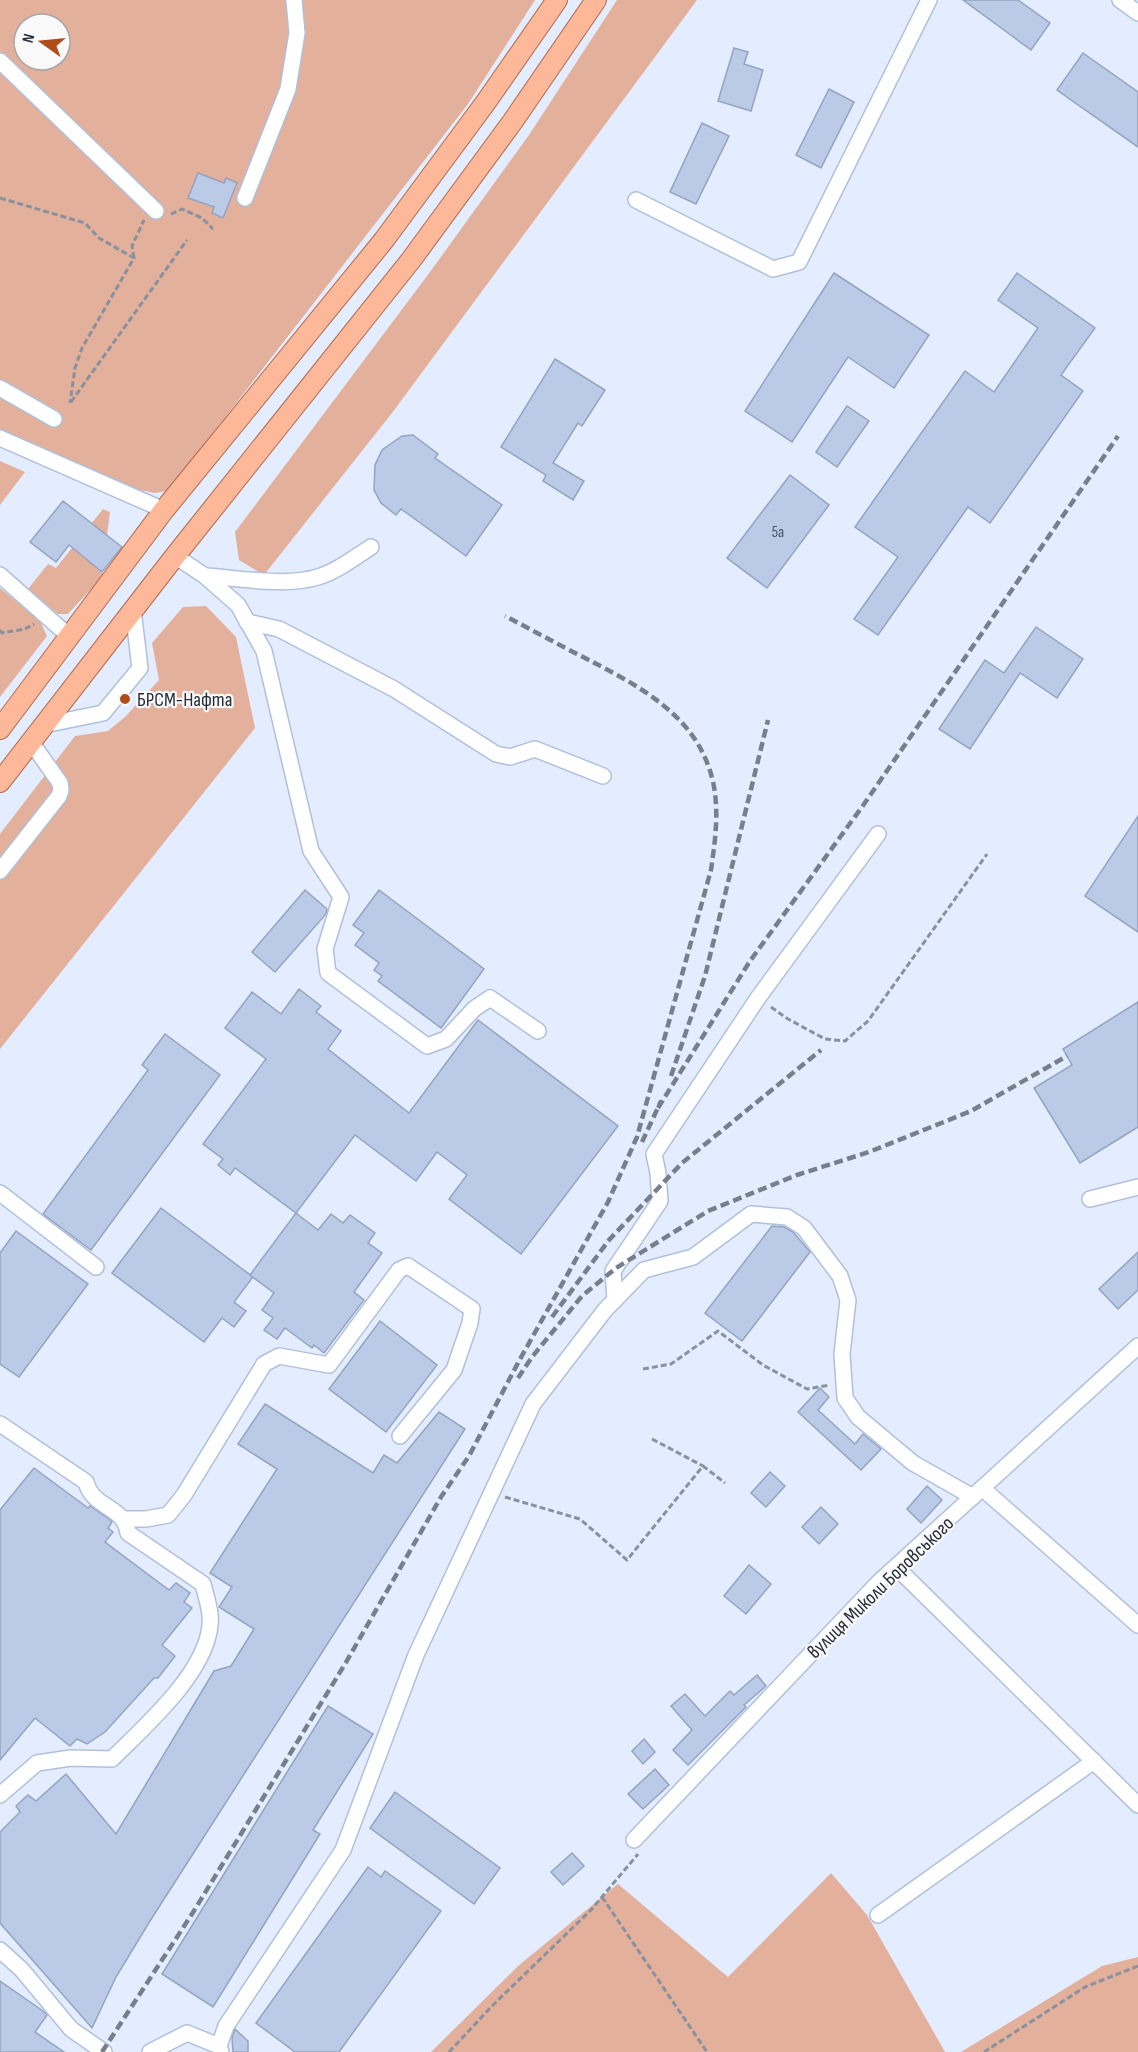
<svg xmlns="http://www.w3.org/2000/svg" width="1138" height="2052" font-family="'Sofia Sans Condensed',sans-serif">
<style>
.green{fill:#e3b09b;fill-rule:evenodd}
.building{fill:#bacae7;stroke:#94a4c0;stroke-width:1.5}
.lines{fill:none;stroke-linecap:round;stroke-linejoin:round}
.minor-casing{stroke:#b0c0dc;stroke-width:18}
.major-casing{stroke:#b0684a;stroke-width:22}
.path{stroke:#89919f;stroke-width:3;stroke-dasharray:6 3;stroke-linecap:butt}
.minor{stroke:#fff;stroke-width:15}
.major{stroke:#fdb899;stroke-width:20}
.rail{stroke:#777f8d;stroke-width:4.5;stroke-dasharray:9 4.5;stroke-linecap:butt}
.poi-dot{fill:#af4c18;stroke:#f9f9f9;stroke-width:2}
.labels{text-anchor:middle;stroke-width:4.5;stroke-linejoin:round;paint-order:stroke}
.number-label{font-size:16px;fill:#4b5463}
.poi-label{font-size:20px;fill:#262c37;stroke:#f9f9f9;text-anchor:start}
.street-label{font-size:20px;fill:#262c37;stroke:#f9f9f9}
</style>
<rect width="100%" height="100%" fill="#e3edff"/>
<g class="green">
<path d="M0 0H535L468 104 168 491 155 493 135 489 0 430ZM24 24H60V60H24Z"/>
<polygon points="617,0 697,0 392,413 264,575 239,560 235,532 430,272 529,135"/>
<polygon points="0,461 25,472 0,505"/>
<polygon points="103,509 110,512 107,535 87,559 104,575 68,614 58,614 28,589 48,564 56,568"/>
<polygon points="0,588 40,621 47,636 0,697"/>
<polygon points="206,606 236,637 255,728 0,1049 0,834 75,736 108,731 126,716 159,680 152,643 183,607"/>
<polygon points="831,1873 867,1915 945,2052 431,2052 518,1966 618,1884 728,1977"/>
<polygon points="1138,1957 1138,2052 961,2052 1102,1966"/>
</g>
<g class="building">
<polygon points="963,0 1018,0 1050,23 1031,50"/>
<polygon points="734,48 748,52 744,64 763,70 751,111 718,101"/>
<polygon points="1083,53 1138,92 1138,147 1057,90"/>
<polygon points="829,89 854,102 821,168 796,155"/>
<polygon points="702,123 729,136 696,204 670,192"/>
<polygon points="198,173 224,183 226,178 237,183 223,218 212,213 214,207 188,198"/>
<polygon points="834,273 929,335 894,388 848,357 792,442 745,411"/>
<polygon points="1017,273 1095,328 1061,375 1083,391 990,523 968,507 878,635 854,619 898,557 855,527 965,371 994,392 1038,328 998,300"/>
<polygon points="555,359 605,390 582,426 578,423 553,463 584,481 573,500 543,481 546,475 501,447"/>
<polygon points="847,406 869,421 837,467 816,452"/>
<polygon points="413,435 438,454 435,458 502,505 466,556 401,509 396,515 381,503 374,490 375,465 382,450 402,436"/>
<polygon points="790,475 829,505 767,588 727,558"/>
<polygon points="63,501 122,547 102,572 69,545 56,562 30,542"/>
<polygon points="1036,627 1083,659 1057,698 1020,673 970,749 939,729 985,660 1004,673"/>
<polygon points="1138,816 1138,932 1085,896"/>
<polygon points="305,890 327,909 326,914 275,972 252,952"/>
<polygon points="379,890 484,969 441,1028 378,981 382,976 374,970 379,963 355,945 364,933 353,925"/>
<polygon points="299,989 321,1006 316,1012 341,1031 328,1049 409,1113 478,1020 618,1126 521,1254 449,1199 467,1175 437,1152 416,1181 355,1135 296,1213 235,1168 230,1175 218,1165 223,1159 203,1144 266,1059 225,1028 252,992 281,1014"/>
<polygon points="1138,1002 1138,1127 1080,1163 1034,1088 1072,1065 1063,1049"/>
<polygon points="165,1034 220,1075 91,1250 43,1214 148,1070 142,1065"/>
<polygon points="161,1208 253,1277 234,1302 246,1311 234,1327 222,1318 204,1342 112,1273"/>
<polygon points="296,1213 318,1230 331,1214 343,1223 350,1215 375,1233 368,1243 382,1253 354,1292 364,1300 324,1353 314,1345 312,1348 285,1328 277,1339 264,1330 273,1318 262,1310 274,1293 250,1275"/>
<polygon points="772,1226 784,1227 793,1232 810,1252 742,1341 705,1313"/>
<polygon points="16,1231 88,1284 19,1377 0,1364 0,1253"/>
<polygon points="1138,1252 1138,1290 1118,1309 1099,1289"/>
<polygon points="380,1321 437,1365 386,1432 329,1389"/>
<polygon points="820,1388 829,1397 818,1410 855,1444 863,1434 881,1449 861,1470 798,1412"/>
<polygon points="265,1404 373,1473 384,1455 397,1463 439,1412 465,1429 150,1921 116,1977 92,2028 0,1923 0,1832 20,1812 16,1806 28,1795 36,1801 66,1774 116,1834 214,1671 231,1666 254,1629 219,1607 232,1587 210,1573 277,1469 238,1444"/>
<polygon points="34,1468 88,1508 90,1506 109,1519 112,1522 108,1528 113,1532 105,1542 169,1590 176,1583 190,1593 184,1602 192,1608 162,1645 175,1656 158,1678 154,1678 105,1732 87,1744 77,1739 70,1746 35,1718 0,1760 0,1510"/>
<polygon points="770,1472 785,1486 766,1507 751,1493"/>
<polygon points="927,1486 942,1500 921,1523 907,1509"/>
<polygon points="821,1507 838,1524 819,1544 802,1527"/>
<polygon points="749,1565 771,1584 746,1614 724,1596"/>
<polygon points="757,1675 766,1686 744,1705 746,1707 688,1765 673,1750 692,1730 671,1706 685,1694 705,1716 730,1691 734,1695"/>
<polygon points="328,1706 373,1734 313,1830 320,1834 213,2007 162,1974"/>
<polygon points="644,1739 655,1752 643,1764 632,1751"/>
<polygon points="655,1769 669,1785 643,1809 628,1794"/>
<polygon points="395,1792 500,1868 474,1904 370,1828"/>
<polygon points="572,1853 584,1866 563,1885 551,1872"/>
<polygon points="368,1867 381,1877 385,1871 441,1911 339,2052 295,2052 256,2023"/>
<polygon points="0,1981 43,2011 47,2015 35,2032 64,2052 0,2052"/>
<polygon points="235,2029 248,2041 248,2052 233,2052 232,2038"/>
</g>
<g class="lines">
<defs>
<g id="minor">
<polyline points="1120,0 1138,13"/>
<polyline points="0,61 156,211"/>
<polyline points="245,198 288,89 297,33 294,0"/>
<polyline points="636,200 773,269 799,262 929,0"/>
<polyline points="0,388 54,419"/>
<polyline points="0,438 164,510"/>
<polyline points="175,556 205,576 238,605 264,651 311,851 341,897 325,949 328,973 427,1046 446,1039 474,1009 490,998 538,1031"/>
<polyline points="0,575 70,637"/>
<path d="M205 576C239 578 285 587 318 577 337 571 354 558 371 547"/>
<polyline points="247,622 279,629 394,689 496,754 510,757 535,749 603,776"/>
<polyline points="44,725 103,713 140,668 133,610"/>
<polyline points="0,871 59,796 61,790 60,783 31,742"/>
<polyline points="0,1193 96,1267"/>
<polyline points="1090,1199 1138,1187"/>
<polyline points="615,1300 613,1271 660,1201 658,1173 654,1154 758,998 878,834"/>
<path d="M0 1424 86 1482C93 1509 124 1505 128 1533L203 1584C206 1597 212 1613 210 1625 206 1673 145 1726 112 1759L71 1758 37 1763 0 1795"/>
<polyline points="982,1488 1138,1625"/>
<polyline points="124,1519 146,1519 168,1515 184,1495 264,1364 279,1356 329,1365 399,1270 408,1266 472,1309 470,1323 454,1370 400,1436"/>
<polyline points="896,1567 1138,1805"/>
<polyline points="634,1840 879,1582 1138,1346"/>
<polyline points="878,1915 1094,1761"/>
<polyline points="0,1950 22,1970 71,2029 104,2052"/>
<polyline points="219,2046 226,2026 343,1850 416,1655 533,1404 605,1310 644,1270 693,1257 751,1214 787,1217 804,1228 840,1276 848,1300 842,1354 845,1398 858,1417 913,1463 973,1497"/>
<polyline points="150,2052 187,2033 219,2046 221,2052"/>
</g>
<g id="major">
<polyline points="0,729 164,510 384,240 486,102 557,0"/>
<polyline points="0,782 175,556 411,260 513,121 596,0"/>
</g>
</defs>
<use href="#minor" class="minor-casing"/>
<use href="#major" class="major-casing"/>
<g class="path">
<polyline points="0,198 85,223 99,238 134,258 82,348 75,368 70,403"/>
<polyline points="171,214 182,209 202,218 213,229"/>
<polyline points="134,258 132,246 144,220"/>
<polyline points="71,402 187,240"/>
<polyline points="0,630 2,633 25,629 34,624"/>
<polyline points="771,1007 788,1019 825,1039 845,1041 868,1021 987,854"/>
<polyline points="643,1369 671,1364 718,1331 763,1365 807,1389 830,1385"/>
<polyline points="652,1439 703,1466"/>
<polyline points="505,1497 580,1519 627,1560 703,1466 725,1483"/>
<polyline points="602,1897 707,2052"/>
<polyline points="449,2052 493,2005 591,1910 638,1854"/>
<polyline points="984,2052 1085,1987 1138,1966"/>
</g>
<use href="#minor" class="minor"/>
<use href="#major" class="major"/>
<g class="rail">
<polyline points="671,1076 705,976 768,720"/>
<polyline points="658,1108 750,961 862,807 1118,436"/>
<polyline points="642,1142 661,1101"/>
<polyline points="552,1317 609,1240 682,1163 821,1050"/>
<polyline points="518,1378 532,1357 582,1296 616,1268 708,1211 797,1175 869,1152 971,1111 1067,1056"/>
<path d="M102 2052 192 1914 345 1664 441 1497 469 1456 519 1361 608 1202 637 1137 711 870C716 835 721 799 708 765 688 711 635 684 587 659 559 645 532 630 505 616"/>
</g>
</g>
<circle class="poi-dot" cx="125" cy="699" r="6"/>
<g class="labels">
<g class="number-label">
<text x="778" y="537">5а</text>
</g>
<g class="poi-label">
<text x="137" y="706">БРСМ-Нафта</text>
</g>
<g class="street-label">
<text transform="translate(880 1587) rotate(-44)" y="7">вулиця Миколи Боровського</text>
</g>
</g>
<g transform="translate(42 42) rotate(285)"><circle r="28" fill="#f9f9f9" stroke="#a5a7ab" stroke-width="1.5"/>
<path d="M0-4.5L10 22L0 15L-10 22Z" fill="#af4c18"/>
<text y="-9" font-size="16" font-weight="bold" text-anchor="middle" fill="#262c37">N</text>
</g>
</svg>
